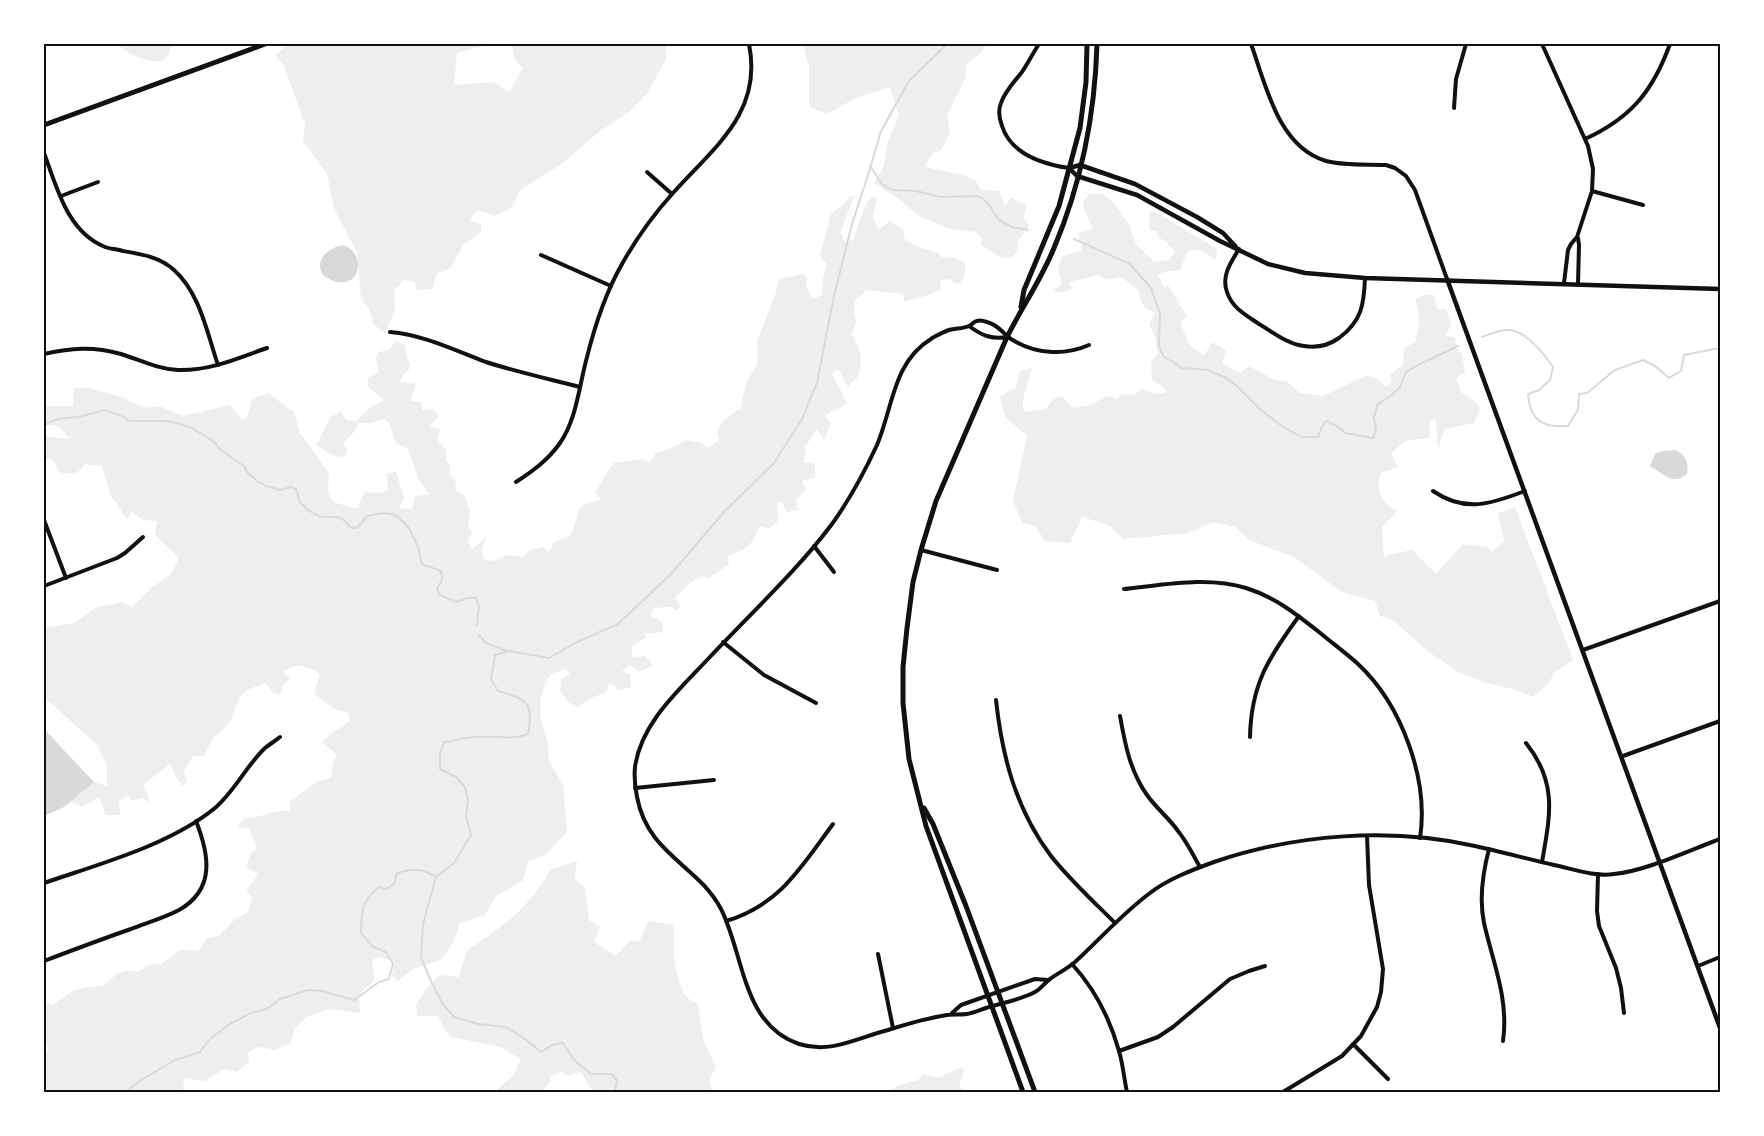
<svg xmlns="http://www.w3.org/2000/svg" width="1764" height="1136" font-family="Figtree,sans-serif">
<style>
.green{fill:#eee}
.water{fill:#d9d9d9}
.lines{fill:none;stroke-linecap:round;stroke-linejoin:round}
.stream{stroke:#d9d9d9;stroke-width:2}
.minor{stroke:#111;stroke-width:4}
.tertiary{stroke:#111;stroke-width:4.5}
.secondary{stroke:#111;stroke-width:5}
.neatline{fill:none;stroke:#111;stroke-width:2}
</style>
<rect width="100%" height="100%" fill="#fff"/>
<g class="green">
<path d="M117 44H172L168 56 162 62C142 60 133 57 117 44Z"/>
<polygon points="289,44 491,44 457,53 454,85 493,82 509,92 523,68 515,60 512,44 666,44 666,59 648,92 629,112 599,132 563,163 520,190 512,207 495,216 477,210 470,221 481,224 481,232 464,244 450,268 437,274 432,289 417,290 414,281 404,280 394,290 395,311 385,333 373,324 369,308 361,300 357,252 334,209 327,174 303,141 305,124 283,64 275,56"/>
<polygon points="803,44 987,44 981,53 966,64 966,77 947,115 950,133 941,151 932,153 925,167 963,175 976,181 981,190 999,191 1005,205 1011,198 1027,205 1023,217 1029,225 1017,243 1018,250 1011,258 1000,257 981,245 982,238 976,232 950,229 919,216 897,198 874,183 883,169 888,141 899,115 890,87 856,98 827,114 809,107 809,66"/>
<path d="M1090 194H1103L1114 203 1128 223 1136 244 1154 262 1169 260 1175 251 1165 241 1159 238 1156 231 1150 230 1149 213 1154 211 1217 249 1216 259 1199 250 1188 251 1180 270 1163 272 1158 275 1164 288 1168 285 1187 316 1180 322 1190 346 1204 355 1213 342 1226 351 1222 364 1240 373 1249 366 1275 380 1286 381 1300 393 1323 396 1367 375 1379 380 1385 387 1392 382 1390 375 1403 364 1404 348 1415 342C1420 327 1421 315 1415 299L1427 294 1434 295 1437 309H1446L1451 325 1446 336 1454 337 1458 351 1462 354 1465 373 1456 378 1461 392 1476 402 1480 409 1474 423 1445 429 1438 449 1436 419 1430 421 1429 438 1405 441 1391 453 1398 467 1381 473C1375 494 1381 500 1397 512L1382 527 1384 556 1412 550 1436 574 1463 544 1488 547 1492 552 1504 541 1498 513 1515 507 1573 660 1554 673 1549 683 1533 697 1516 690 1487 683 1458 672 1426 650 1393 620 1380 616 1375 601 1342 592 1294 557 1249 540 1235 527 1213 522 1189 533 1123 539 1109 525 1082 517 1070 543 1045 541 1035 526 1022 523 1013 501 1027 436 1005 417 1000 396 1016 388 1020 371 1032 368C1029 384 1020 397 1024 412L1046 409 1053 399 1062 396 1073 408 1091 405 1106 396 1117 399 1122 394 1133 395 1142 389 1155 394 1165 393V389L1152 380 1151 362 1158 354 1155 336 1149 325 1155 313 1145 308 1141 301 1139 291 1121 277 1106 280 1099 275 1069 282 1072 289 1061 293 1053 290 1062 285 1058 267 1062 257 1082 250 1078 233 1093 229 1083 207 1084 200Z"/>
<path d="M850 196H854L841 231 844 241 853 240 866 203 872 197 877 198 873 216 878 230 890 221 903 229 905 240 918 247 936 252 942 257 956 258 965 263V273L961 283 956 284 949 279 940 280 941 288C928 298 919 296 904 302L903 294 866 290 855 301 854 313 856 321 852 335C861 354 864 358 857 379L852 382 848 387 838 369 832 374 847 403C840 409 832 410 825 416L831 423 824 440 817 429 810 440 804 447 806 452 803 462 815 464V478L803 480V486L807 488 796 500 798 510 787 512 782 502H777L778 522 768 529 760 526C757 531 756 535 753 540 748 549 736 553 727 556L729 565 708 578 702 576 690 583 675 598 680 606 677 610 670 607 654 608 650 615 662 622 663 632 646 634V638L631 646 633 657 645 656 653 665 640 672 630 665 622 671 630 674 631 686 628 688 618 690 613 684 608 685 607 692 591 698 577 707 568 702 560 690 561 679 570 674 565 669 551 674 545 684 540 700 541 720 548 744 549 762 563 784 567 832 545 855 528 861 523 880 496 896 485 915 460 923 454 941 442 959 413 969 398 981 392 976 395 962 380 957 372 960 375 980 359 994 360 1013 329 1009 307 1017 294 1029 291 1043 275 1050 257 1047 248 1053 249 1062 237 1072 225 1069 204 1081 184 1078 183 1092H44V1053L48 1051 47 1043H44V1003L53 1005C74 988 78 988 104 986 114 975 123 968 138 972L147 965 161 964 181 950 198 951 207 938 219 936 235 919 248 912 252 897 246 891 258 874 246 867 250 854 257 848 249 828 236 827 245 818C263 818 272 809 290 811V801L318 781 331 778 333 762 337 755 322 742 329 735 350 721 348 713 333 708 314 694 320 674C305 666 298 661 283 672L290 679 285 683 280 694 273 693 266 683 249 689 239 698 231 720 219 734 214 737 204 756H193L184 771 187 781 183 786 177 779 170 764 143 785 151 804 143 798 131 801 128 796 119 801 120 815H106L99 797 82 807 71 801 94 782 107 786V765L96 744 44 697V628L74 623 95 608 123 602 132 607 151 588 171 574 179 558 155 535 157 521 143 520 132 512 127 519 111 496 102 466 85 464 77 473 61 474 53 460 44 458V436L69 439 60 427 44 424V398L45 406H73L74 388H88L119 396 144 408 159 406 183 416 230 405 242 420 247 418 252 399 268 393 294 412 300 433 329 473 328 490 333 502 357 509 365 492 380 493 388 490 387 474 396 471 404 498 399 508 412 509 415 496 429 494 418 478 408 449 396 443 389 422 383 419 371 423H359L354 432 343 443 347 450 345 456 336 457 316 445 331 417 341 411 346 420 356 421 370 408 384 400 368 387V378L379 372 376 359 379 352 389 350 396 341 405 345 407 358 410 364 409 370 403 374 400 382 416 384 410 401 421 402 422 410 434 409 438 416 430 426 440 430 437 439 446 450V461L450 465V475L456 481 455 490 465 496 470 511 468 527 472 533 468 541 471 550 486 537 482 550 484 559 494 561 508 555 524 557 529 550 543 547 549 552 554 542 571 535 581 506 601 499 595 493 613 463 643 459 649 463 656 453 672 448 687 440 702 443 708 448 719 440 717 431 723 421 741 408 746 383 758 362 757 342 776 292 779 279 802 274 807 277 806 287 813 299 822 295 823 278 827 264 820 256 831 213 843 205Z"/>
<path d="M577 861 575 879 585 888 589 920 600 927 594 942 616 956 631 940 639 942 648 921 674 925C673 947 673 977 686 996 689 1000 694 1002 698 1004L703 1039 716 1067 709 1080 712 1092H593L581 1072 567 1076 562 1071 549 1077 551 1082 540 1092H498V1089L512 1077 521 1059 498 1046 450 1037 437 1016H417L416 1005 426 989 439 975 459 977 467 950C502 928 530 907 550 870Z"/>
<polygon points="962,1067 964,1070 959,1085 964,1092 887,1092 899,1085 918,1080 923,1074 937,1078"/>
</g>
<g class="water">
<path d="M344 245C368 255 359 290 334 281 329 279 324 277 322 273 314 258 332 246 344 245Z"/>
<path d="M1676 450C1686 456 1689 462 1687 474 1672 486 1664 474 1650 466L1655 454 1662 451Z"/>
<polygon points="44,729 94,782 64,807 44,816"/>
</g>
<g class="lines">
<g class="stream">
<polyline points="871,167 882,184 892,190 916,191 940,197 978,196 988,203 999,220 1012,227 1028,230"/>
<polyline points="1074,239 1130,264 1151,288 1160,314 1159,346 1163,356 1182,368 1208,370 1226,378 1239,388 1262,411 1282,426 1301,437 1318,437 1322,427 1326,421 1337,426 1345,433 1373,438 1376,430 1374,418 1377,405 1392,395 1400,387 1406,372 1420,364 1458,346"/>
<path d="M1482 337C1490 334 1501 329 1510 330 1527 332 1544 354 1553 367L1550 380 1539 390 1528 394C1530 420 1542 428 1568 426L1578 410 1579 394 1587 393 1615 370 1643 360 1655 366 1669 378 1681 371 1684 355 1720 348"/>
<polyline points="44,425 58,419 78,417 105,410 122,416 129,421 166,421 176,423 192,428 213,441 221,450 244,466 247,472 257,481 266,486 280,490 291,487 296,489 300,502 308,510 321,517 337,517 344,520 349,526 353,528 357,528 367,516 383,513 392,514 398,517 409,528 419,549 421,562 424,565 441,571 442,580 437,589 440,595 456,602 467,598 476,598 479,606 477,625"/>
<polyline points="479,635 486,643 507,651"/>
<polyline points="436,877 423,924 421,957 430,979 442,1003 454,1017 479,1024 506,1027 524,1038 541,1052 552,1045 563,1043 574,1060 591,1074 611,1074 617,1080 615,1092 614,1092"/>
<path d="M126 1092 138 1082 175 1060 200 1052 210 1039 230 1024 251 1013 267 1009 280 999 308 990 322 991 354 1000 379 982 389 979 393 964 386 952 373 947 361 933C361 913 362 900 379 887L386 889 394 884 397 873C414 868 421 868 436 877L454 863 471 835 466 816 468 800 465 787 456 777 440 769V753L444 742C454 741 466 737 476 737 494 735 511 741 528 734 534 703 528 699 498 691L491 679 495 655 509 651 549 658 577 642 618 624 672 573 724 512 774 463 802 419 817 383 833 300 852 224 869 172 881 131 909 81 947 44"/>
</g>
<g class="minor">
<path d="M1039 44C1033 53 1028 63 1022 72 1015 81 1005 91 1001 103 998 110 999 118 1002 126 1011 154 1042 164 1069 168"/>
<path d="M1251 44C1266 85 1278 147 1326 161 1345 166 1367 164 1386 165L1395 168 1406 176 1415 190 1447 279"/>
<polyline points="1491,44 1508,44"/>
<polyline points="1542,44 1588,146 1593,169 1592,191 1577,237 1571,244 1568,250 1564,283"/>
<polyline points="1454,108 1456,79 1466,44"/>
<path d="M1585 139C1631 118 1653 91 1670 44"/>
<path d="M44 153C57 187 67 232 105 247 110 249 117 249 123 251 141 254 160 257 174 270 200 293 207 333 218 365"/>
<polyline points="647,172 672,194"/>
<polyline points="1592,191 1643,205"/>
<polyline points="61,196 98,182"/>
<polyline points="1578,238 1579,245 1578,284"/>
<path d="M1239 249C1231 262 1221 276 1227 292 1232 308 1246 315 1259 324 1273 332 1287 344 1304 346 1316 348 1329 345 1339 338 1362 321 1364 304 1365 278"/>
<polyline points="541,255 611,286"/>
<path d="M969 326C981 335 992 340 1007 337"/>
<path d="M390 332C424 335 454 350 486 362 517 372 549 379 580 387"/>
<path d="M1089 345C1064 356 1035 354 1011 339 1002 333 999 325 987 322 984 321 980 320 977 321 974 321 972 325 969 326 963 329 955 328 949 330 946 331 933 337 931 339 893 362 893 407 877 445 864 473 850 499 832 524 796 572 749 615 708 659 679 690 641 723 635 767 634 777 635 787 637 797 648 855 697 864 721 909 744 954 742 1025 799 1044 831 1054 857 1038 888 1030 907 1024 927 1018 947 1015 953 1014 960 1015 967 1014 974 1013 980 1010 986 1008 1002 1003 1020 1000 1035 992 1042 988 1043 984 1050 979 1058 973 1067 969 1075 962 1100 939 1123 913 1150 893 1168 879 1192 870 1214 862 1296 834 1390 827 1475 846 1502 852 1528 859 1554 865 1573 869 1595 877 1614 874 1646 871 1690 850 1720 839"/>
<path d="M44 354C71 348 93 346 121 354 140 360 158 369 178 370 210 371 238 358 267 348"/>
<path d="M516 482C533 471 548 460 560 443 577 418 579 386 587 357 595 325 606 292 622 264 636 239 654 214 673 193 714 147 763 113 749 44"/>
<path d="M1433 491C1465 513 1491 504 1525 491"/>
<polyline points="44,520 66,578"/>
<polyline points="814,546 834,572"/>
<polyline points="921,550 997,570"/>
<polyline points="44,586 117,558 125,553 143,537"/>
<path d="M1124 589C1164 585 1207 576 1246 588 1275 597 1296 614 1319 632 1332 643 1346 653 1358 664 1402 705 1429 780 1420 838"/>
<polyline points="723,642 764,675 816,703"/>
<polyline points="1583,650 1720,601"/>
<path d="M996 700C1002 756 1016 810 1051 856 1070 880 1093 901 1115 923"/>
<path d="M1120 716C1125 744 1130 771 1147 795 1156 808 1169 818 1178 831 1187 842 1193 855 1200 867"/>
<path d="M1250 737C1251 684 1269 657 1299 616"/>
<path d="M1526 743C1558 783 1550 816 1542 862"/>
<polyline points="1623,756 1720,721"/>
<polyline points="635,788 714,780"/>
<path d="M1489 849C1483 872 1479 899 1484 923 1493 963 1509 999 1503 1041"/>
<polyline points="1598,874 1597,911 1599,926 1616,968 1621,988 1624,1013"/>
<path d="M44 883C99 864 170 845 215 808 235 791 246 766 265 748 270 744 275 741 280 737"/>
<path d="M726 921C780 905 801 867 833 824"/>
<polyline points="878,954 893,1028"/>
<path d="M44 961C73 950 102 939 131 929 146 923 164 918 179 910 216 889 209 854 196 821"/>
<path d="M1072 964C1094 988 1110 1019 1119 1051 1123 1064 1124 1079 1127 1092"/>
<polyline points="1698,966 1720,957"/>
<polyline points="952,1013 961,1005 1035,979 1048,980"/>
<polyline points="1353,1044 1388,1079"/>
<polyline points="1119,1051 1158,1037 1173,1027 1230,979 1249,971 1265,966"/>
<polyline points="1283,1092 1342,1056 1361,1036 1377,1007 1381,992 1383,969 1369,885 1367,836"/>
</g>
<g class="tertiary">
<polyline points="1069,168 1077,176 1137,195 1220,241 1268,264 1305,273 1365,278 1720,289"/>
<polyline points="1069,168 1080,165 1135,184 1197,217 1223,233 1236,247"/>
<polyline points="1447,279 1720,1028"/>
</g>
<g class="secondary">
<polyline points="44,125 265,44"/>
<polyline points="1021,307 1024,290 1059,206 1080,128 1086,82 1087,44"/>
<polyline points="924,808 933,824 966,906 1035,1092"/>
<path d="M1023 1092 926 826 909 759 903 703V667L907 628 913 582 921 550 936 501 1007 337C1022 307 1041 280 1054 248 1081 184 1095 113 1097 44"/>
</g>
</g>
<rect width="1764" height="1136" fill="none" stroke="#ffffff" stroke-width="90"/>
<rect x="45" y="45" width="1674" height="1046" class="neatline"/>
</svg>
